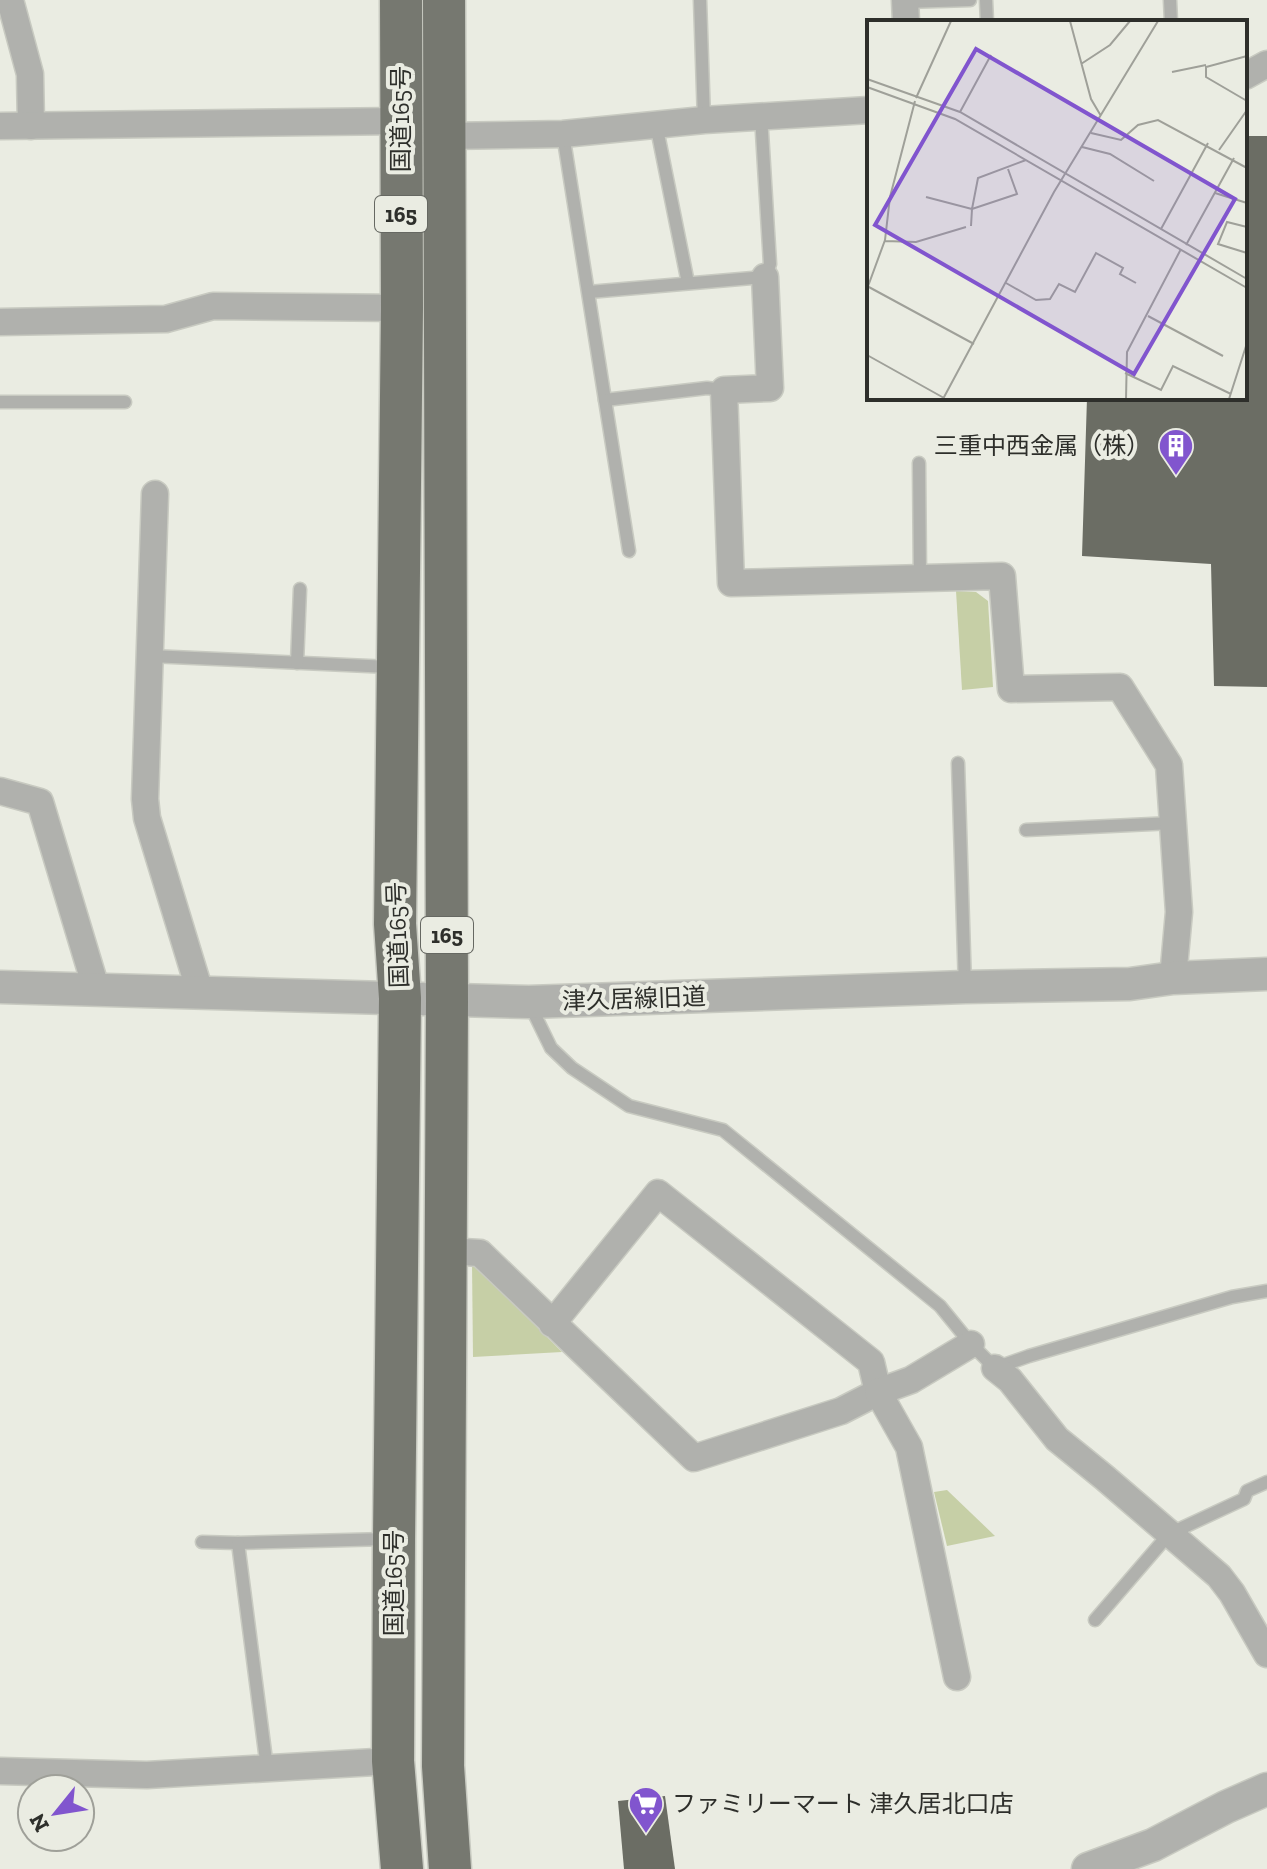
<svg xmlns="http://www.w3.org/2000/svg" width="1267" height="1869" font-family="'Zilla Slab','Noto Sans JP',serif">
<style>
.green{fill:#c6cfa6}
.building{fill:#6b6d64}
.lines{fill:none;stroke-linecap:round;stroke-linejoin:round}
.service-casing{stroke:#c8cac1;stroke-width:15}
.minor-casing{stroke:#c8cac1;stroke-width:29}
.tertiary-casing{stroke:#c8cac1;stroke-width:35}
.trunk-casing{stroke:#c8cac1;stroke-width:45}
.service{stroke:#b0b1ad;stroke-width:12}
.minor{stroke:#b0b1ad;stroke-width:26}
.tertiary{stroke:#b0b1ad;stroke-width:32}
.trunk{stroke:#767870;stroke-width:42}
.labels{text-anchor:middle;stroke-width:8;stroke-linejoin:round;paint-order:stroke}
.shield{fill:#eaece2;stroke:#666862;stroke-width:2}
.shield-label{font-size:22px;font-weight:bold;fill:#2e2f2b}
.street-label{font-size:24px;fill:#2e2f2b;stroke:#eaece2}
.poi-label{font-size:24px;fill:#2e2f2b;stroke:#eaece2;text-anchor:end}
.inset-road{fill:none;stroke:#9fa099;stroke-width:2}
.view{fill:#8155ce;fill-opacity:0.15;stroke:#8155ce;stroke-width:4}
.inset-edge{fill:none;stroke:#2e2f2b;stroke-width:4}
</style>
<rect width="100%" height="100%" fill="#eaece2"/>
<g class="green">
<polygon points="956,591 976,592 988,601 993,687 962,690"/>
<polygon points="472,1263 562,1352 473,1357"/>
<polygon points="947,1490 995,1536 947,1546 934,1492"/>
</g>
<g class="building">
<polygon points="1245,136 1267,136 1267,687 1214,686 1211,564 1082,556 1087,398 1245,398"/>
<polygon points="665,1796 675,1869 624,1869 618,1801"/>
</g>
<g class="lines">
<defs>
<g id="service">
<polyline points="700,0 704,120"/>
<polyline points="986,0 987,22"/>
<polyline points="1170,0 1171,22"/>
<polyline points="905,2 970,0"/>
<polyline points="656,124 688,283"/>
<polyline points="563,134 605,400 707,388 724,390"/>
<polyline points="589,292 765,277 770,264 761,116"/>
<polyline points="605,400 629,551"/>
<polyline points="0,402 125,402"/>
<polyline points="919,463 920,578"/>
<polyline points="150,656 390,667"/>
<polyline points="297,663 300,589"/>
<polyline points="958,763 965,987"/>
<polyline points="1026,830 1173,823"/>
<polyline points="530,1005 551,1048 572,1068 629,1106 723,1130 940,1306 971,1344 995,1368 1029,1356 1232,1297 1267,1291"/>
<polyline points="202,1542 238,1543 387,1539"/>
<polyline points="238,1543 267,1768"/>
<polyline points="1095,1620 1169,1534 1244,1499 1247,1491 1267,1482"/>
</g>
<g id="minor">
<polyline points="10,0 30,74 31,126"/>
<polyline points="905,0 906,22"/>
<polyline points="1245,76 1267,64"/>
<polyline points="0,126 401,121"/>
<polyline points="444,136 563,134 704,120 869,110"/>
<polyline points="765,277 770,388 724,390 731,583 1002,576 1011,689 1120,687 1169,765 1179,912 1173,978"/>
<polyline points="0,322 166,319 213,306 402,308"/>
<polyline points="155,494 145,799 147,818 200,992"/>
<polyline points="0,791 40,802 96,988"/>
<polyline points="446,1251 480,1253 694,1458 841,1411 878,1392 871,1362 658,1193 552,1324"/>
<polyline points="995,1368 1010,1380 1057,1439 1105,1478 1219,1576 1232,1593 1267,1654"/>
<polyline points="957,1677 909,1447 878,1392 911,1380 971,1344"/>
<polyline points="0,1771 147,1775 393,1761"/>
</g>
<g id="tertiary">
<polyline points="0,987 529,1002 965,987 1130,984 1173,978 1267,974"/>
<polyline points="1088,1869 1153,1845 1226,1807 1267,1789"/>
</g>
<g id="trunk">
<polyline points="401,0 402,308 395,924 400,998 394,1539 393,1761 402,1869"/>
<polyline points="444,0 447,1001 443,1766 450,1869"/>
</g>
</defs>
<use href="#service" class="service-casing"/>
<use href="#minor" class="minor-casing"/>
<use href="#tertiary" class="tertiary-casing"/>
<use href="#trunk" class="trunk-casing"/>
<use href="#service" class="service"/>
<use href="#minor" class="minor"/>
<use href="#tertiary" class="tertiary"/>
<use href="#trunk" class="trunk"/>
</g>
<defs>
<symbol id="building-pin" viewBox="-11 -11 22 30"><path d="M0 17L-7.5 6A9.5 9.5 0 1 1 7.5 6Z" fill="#8155ce" stroke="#eaece2"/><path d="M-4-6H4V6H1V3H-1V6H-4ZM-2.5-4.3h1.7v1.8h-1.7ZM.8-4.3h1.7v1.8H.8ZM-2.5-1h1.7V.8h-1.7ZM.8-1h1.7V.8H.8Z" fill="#fff"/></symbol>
<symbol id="supermarket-pin" viewBox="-11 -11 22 30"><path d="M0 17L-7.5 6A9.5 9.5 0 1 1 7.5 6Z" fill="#8155ce" stroke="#eaece2"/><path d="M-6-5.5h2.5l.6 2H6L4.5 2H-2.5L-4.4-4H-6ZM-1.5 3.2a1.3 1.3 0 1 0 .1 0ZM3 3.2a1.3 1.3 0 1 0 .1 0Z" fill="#fff"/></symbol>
</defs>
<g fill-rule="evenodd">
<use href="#building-pin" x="1156" y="426" width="40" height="54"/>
<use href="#supermarket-pin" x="626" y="1784" width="40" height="54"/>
</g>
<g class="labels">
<g class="shield">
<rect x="375" y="196" width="52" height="36" rx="6"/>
<rect x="421" y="917" width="52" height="36" rx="6"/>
</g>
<g class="shield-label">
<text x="401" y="222">165</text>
<text x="447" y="943">165</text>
</g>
<g class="street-label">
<text transform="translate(401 119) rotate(-90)" y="8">国道165号</text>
<text transform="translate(398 935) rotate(-92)" y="8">国道165号</text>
<text transform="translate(634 999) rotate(-2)" y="8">津久居線旧道</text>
<text transform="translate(394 1583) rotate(-90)" y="8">国道165号</text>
</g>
<g class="poi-label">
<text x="1150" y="454">三重中西金属（株）</text>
<text x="672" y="1812" text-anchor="start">ファミリーマート 津久居北口店</text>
</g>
</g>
<g transform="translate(867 20)">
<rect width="380" height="380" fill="#eaece2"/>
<path class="inset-road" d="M203 1 224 79 234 96M380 36 339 47V57L380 81M214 44 243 25 263 1M305 52 339 45M0 59 93 92 380 259M0 67 88 99 380 268M49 78 84 1M93 92 124 35M224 113 254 120 271 105 291 100 380 148M215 127 243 134 287 161M352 130 380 90M141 149 150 174 105 189 111 158 159 140M348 173 380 183M59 177 105 189 104 206M380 207 360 202 351 224 380 233M294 209 341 123M18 221 49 222 99 207M319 225 367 138M139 263 169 280 183 279 192 264 208 272 229 233 256 248 253 254 269 263M0 266 107 324M0 269 18 220 23 177 48 81M281 296 356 336M0 335 77 378M258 353 294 370 306 346 364 374M76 379 187 172 291 1M259 379 260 332 314 229M362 379 380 323"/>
<path class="view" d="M109 29 368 179 267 354 8 205Z"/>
<rect width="380" height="380" class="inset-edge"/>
</g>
<g transform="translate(56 1813) rotate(240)"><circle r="38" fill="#eaece2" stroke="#9fa099" stroke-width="2"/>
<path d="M0-6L14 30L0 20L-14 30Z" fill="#8155ce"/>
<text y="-12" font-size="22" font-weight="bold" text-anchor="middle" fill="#2e2f2b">N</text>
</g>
</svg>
